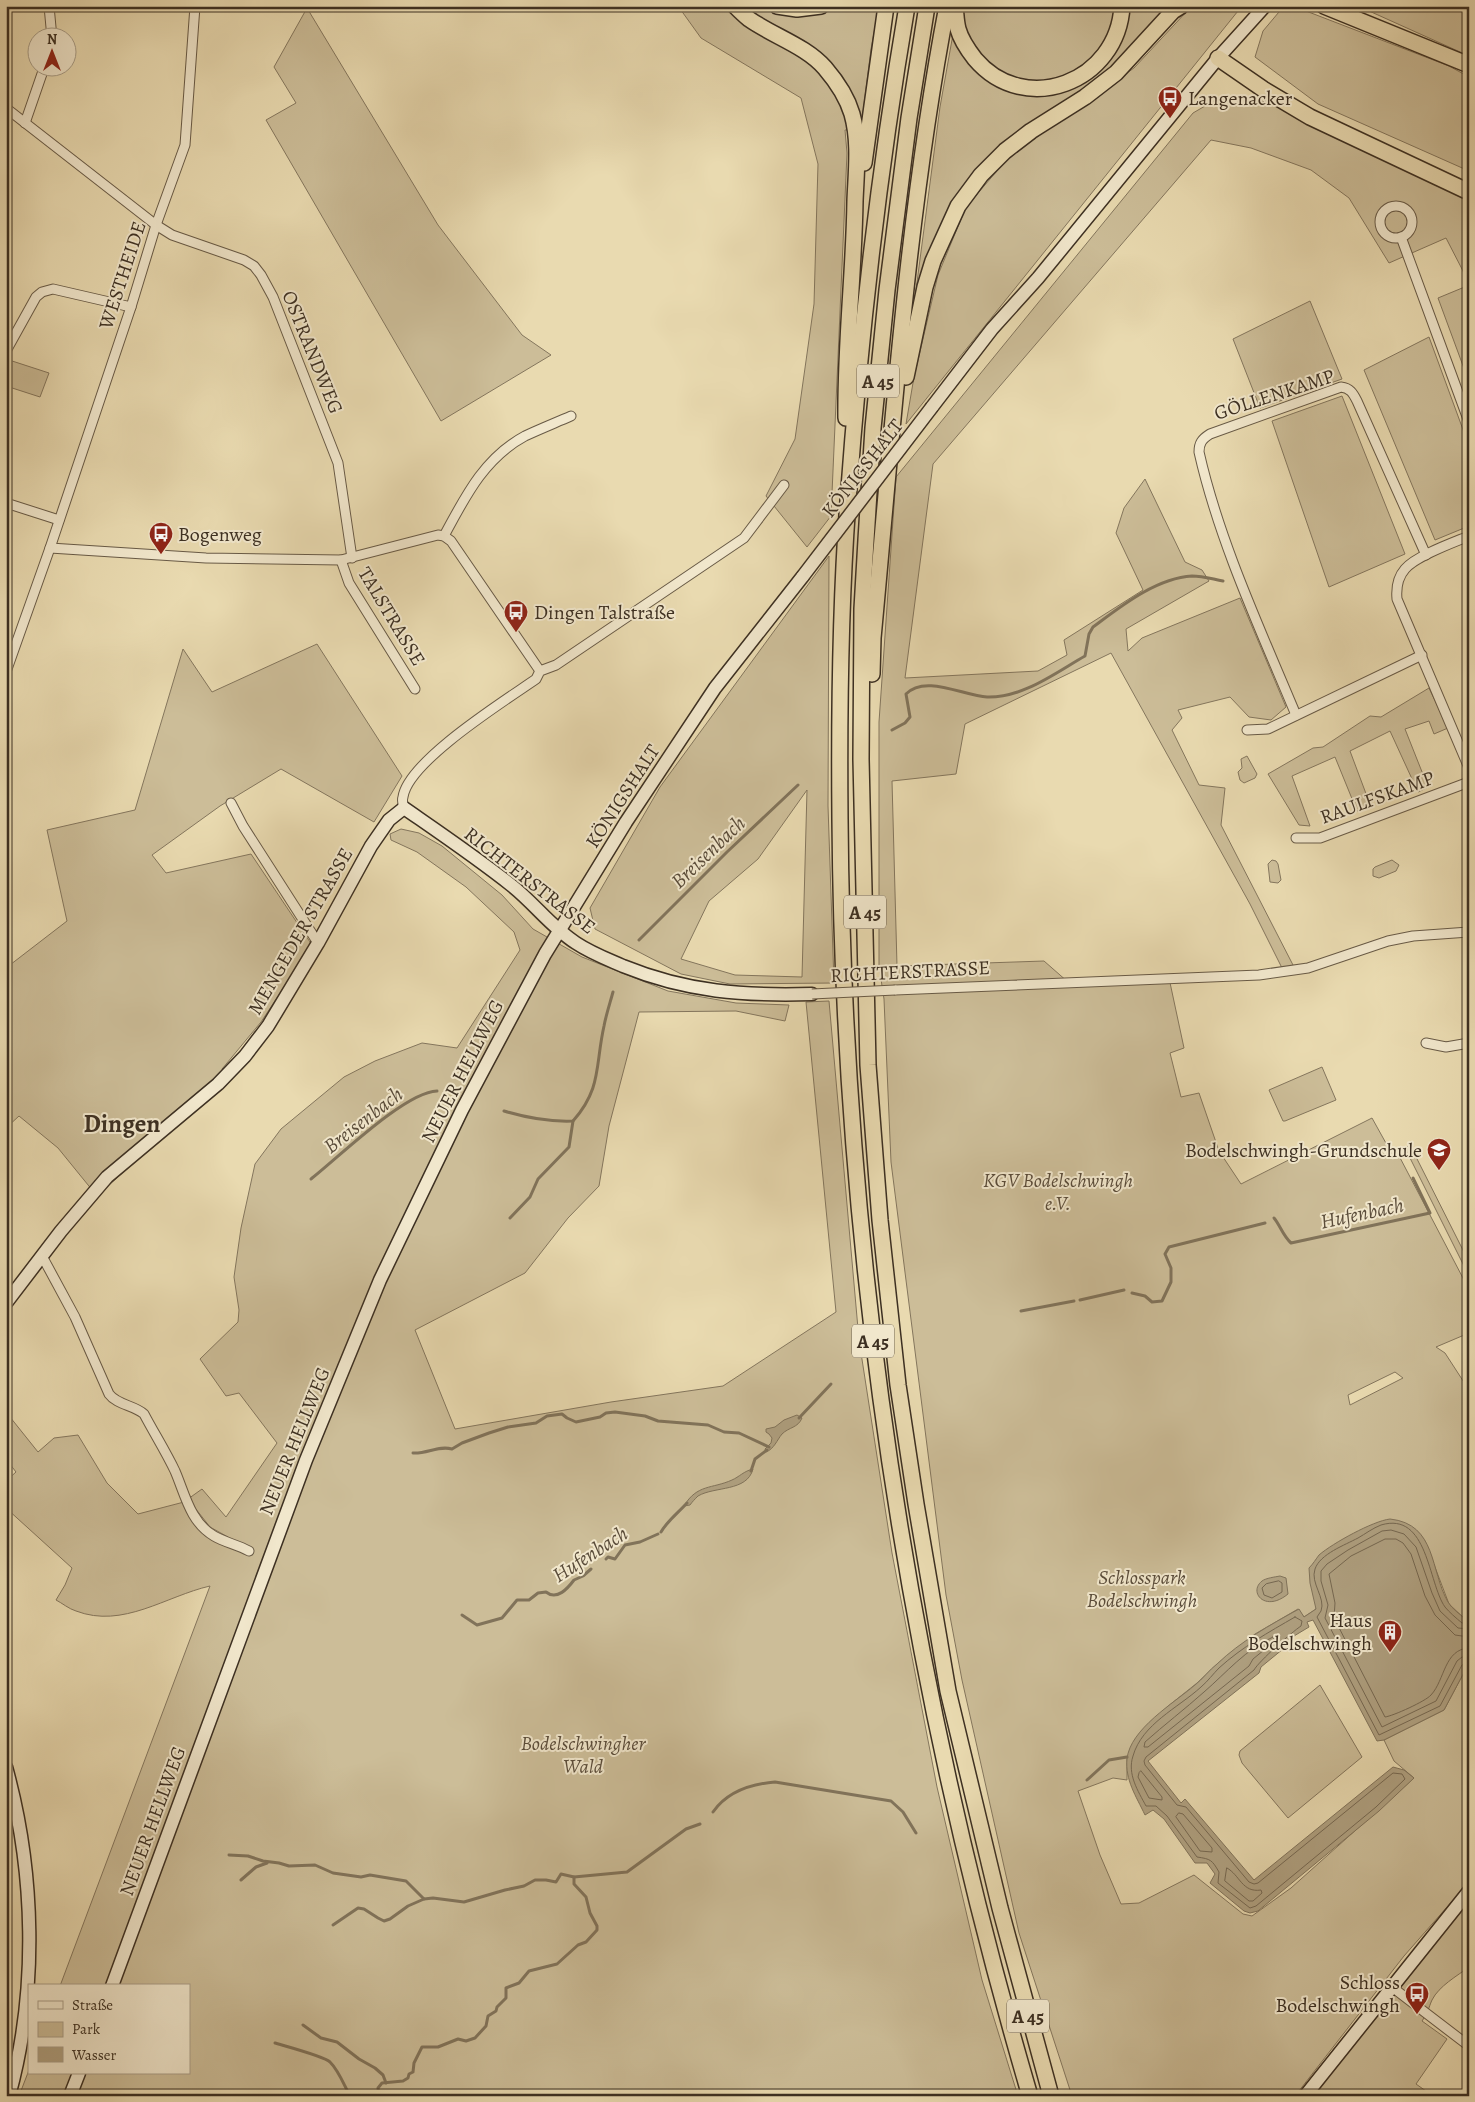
<svg xmlns="http://www.w3.org/2000/svg" width="1475" height="2102" font-family="Alegreya,serif">
<style>
.green{fill:#ccbd98;stroke:#84765d;fill-rule:evenodd}
.water{fill:#afa080;stroke:#81735a}
.lines{fill:none;stroke-linecap:round;stroke-linejoin:round}
.shore{stroke:#766851;stroke-width:1}
.stream{stroke:#81735a;stroke-width:3}
.street-casing{stroke:#685a46;stroke-width:11}
.secondary-casing{stroke:#3d3022;stroke-width:15}
.highway-casing{stroke:#3d3022;stroke-width:18}
.street{stroke:#f1e7cc;stroke-width:9}
.secondary{stroke:#f1e7cc;stroke-width:12}
.highway{stroke:#e9dab0;stroke-width:15}
.street-bridge-casing{stroke:#685a46;stroke-width:11;stroke-linecap:butt}
.secondary-bridge-casing{stroke:#3d3022;stroke-width:15;stroke-linecap:butt}
.street-bridge{stroke:#f1e7cc;stroke-width:9}
.secondary-bridge{stroke:#f1e7cc;stroke-width:12}
.labels{text-anchor:middle;stroke-width:4;stroke-linejoin:round;paint-order:stroke}
.shield{fill:#f1e7cc;stroke:#736755;stroke-width:1}
.shield-label{font-size:19px;font-weight:bold;fill:#3d3022}
.poi-label{font-size:20px;fill:#3d3022;stroke:#f1e7cc;text-anchor:start}
.street-label{font-size:20px;fill:#3d3022;stroke:#f1e7cc}
.park-label{font-size:20px;font-style:italic;fill:#5a4c3a;stroke:#f1e7cc}
.water-label{font-size:21px;font-style:italic;fill:#5a4c3a;stroke:#f1e7cc}
.district-label{font-size:25px;font-weight:bold;fill:#3d3022;stroke:#f1e7cc}
</style>
<rect width="100%" height="100%" fill="#e9dab0"/>
<filter id="stains"><feTurbulence type="fractalNoise" baseFrequency=".004" numOctaves="4"/><feColorMatrix values="0 0 0 0 .2 0 0 0 0 .09 0 0 0 0 .02 0 0 0 .5 -.17"/></filter>
<radialGradient id="worn" r=".72"><stop offset=".6" stop-color="#630" stop-opacity="0"/><stop offset="1" stop-color="#630" stop-opacity=".3"/></radialGradient>
<g class="green">
<polygon points="678,6 879,6 871,49 861,129 845,130 847,153 831,516 807,547 766,496 795,439 814,304 818,164 801,98 701,38"/>
<polygon points="958,6 1174,6 1114,68 1013,135 964,186 911,328 940,107"/>
<polygon points="1198,6 1242,6 906,424 914,377 938,275 966,207 1009,157 1134,68 1188,10"/>
<polygon points="1284,6 1293,6 1449,66 1469,77 1469,171 1318,104 1255,57 1263,31"/>
<polygon points="1358,6 1452,6 1469,13 1469,56"/>
<polygon points="307,8 438,225 522,335 551,355 441,421 266,120 296,103 274,67"/>
<path d="M1247 98 1271 103 1469 200V382L1438 298 1467 286 1463 271 1446 238 1389 263 1349 198 1311 170 1251 148 1211 140 933 464 905 678 1038 671 1067 655 1064 640 1143 590 1116 533 1124 508 1145 479 1185 562 1202 570 1209 581 1126 629 1128 651 1142 638 1240 598 1286 707 1271 720 1249 717 1230 697 1178 710 1182 718 1172 730 1199 785 1225 788 1221 825 1293 965 1284 972 1250 904 1111 653 965 724 956 774 892 781 897 966 1044 961 1068 982 1169 978 1184 1048 1170 1053 1181 1097 1199 1093 1219 1151 1241 1184 1372 1118 1392 1154 1397 1152 1464 1280 1466 1279 1469 1284V1333L1436 1347 1445 1353 1469 1390V1617L1465 1619 1449 1604 1425 1541 1416 1530 1355 1534 1342 1540 1316 1609 1304 1617 1298 1609 1255 1634 1217 1664 1197 1683 1167 1707 1127 1757V1780L1113 1778 1078 1791 1100 1855 1121 1904 1139 1903 1194 1875 1243 1914 1252 1916 1291 1888 1414 1778 1394 1761 1384 1740 1444 1710 1469 1663V1882L1404 1956 1295 2096H1072L1019 1933 962 1680 946 1595 891 1162 884 999 879 966V722L896 477 1193 113 1217 99ZM1395 1372 1403 1378 1350 1405 1348 1395Z"/>
<polygon points="1310,301 1342,379 1260,408 1233,339"/>
<polygon points="1429,337 1469,446 1469,526 1435,540 1364,370"/>
<polygon points="6,359 49,373 40,397 6,386"/>
<polygon points="1342,396 1405,554 1329,587 1272,421"/>
<path d="M829 556 828 806 834 983 730 984 681 974 595 929 590 908 660 787ZM807 790 802 977 735 975 681 959 709 901 758 859Z"/>
<polygon points="317,644 402,776 374,822 281,769 220,806 152,855 166,873 251,854 312,945 261,1022 222,1069 228,1077 97,1196 58,1148 19,1116 6,1128 6,968 67,921 47,830 135,810 183,649 212,692"/>
<polygon points="1429,688 1448,728 1434,734 1429,721 1405,729 1428,787 1418,792 1390,731 1350,751 1371,807 1357,811 1335,757 1292,776 1310,826 1299,825 1268,774 1313,748 1323,747 1370,716 1381,717"/>
<polygon points="1247,756 1257,774 1255,778 1244,783 1240,780 1238,772 1242,768 1241,759"/>
<path d="M401 829 419 833 442 846 502 895 533 929 582 957 668 991 736 1003 789 1005 785 1021 736 1011 639 1012 609 1126 599 1186 568 1218 525 1273 415 1330 455 1429 611 1402 723 1386 836 1312 806 1002 829 1001 859 1340 892 1553 937 1787 982 1980 1018 2096H19L29 2070V2073H189V1986H60L210 1586C166 1596 123 1629 76 1611 69 1609 62 1603 56 1600L65 1585 72 1568 6 1508V1481L16 1472 6 1459V1412L38 1452 54 1438 78 1435 107 1483 138 1514 184 1502 212 1539 225 1546 228 1537 210 1527 188 1499 202 1489 226 1517 277 1443 239 1393 226 1396 200 1359 238 1322 239 1310 234 1277 241 1228 255 1164 281 1129 344 1077 375 1061 422 1043 457 1048 520 950 514 932 466 887 417 852 391 840 390 834Z"/>
<polygon points="1272,860 1276,861 1278,864 1281,880 1278,883 1270,882 1268,864"/>
<polygon points="1392,860 1399,865 1396,871 1379,878 1373,876 1373,869 1375,867"/>
<polygon points="1322,1067 1336,1100 1285,1121 1283,1121 1269,1090"/>
<polygon points="1410,1145 1469,1262 1469,1276 1405,1148"/>
<polygon points="1320,1685 1362,1757 1288,1818 1242,1763 1239,1755 1240,1751"/>
<path d="M1469 1897V1967C1457 1976 1439 1986 1432 2000 1428 2009 1429 2011 1422 2021L1447 2039 1416 2084 1433 2096H1345L1341 2093 1338 2096H1312Z"/>
</g>
<g class="water">
<path d="M797 1415 802 1418C798 1428 789 1427 782 1434 777 1440 774 1449 766 1452L765 1449 771 1443 772 1438 769 1434 766 1432V1429L775 1427 784 1420Z"/>
<path d="M753 1469C747 1492 715 1486 698 1496 695 1499 692 1502 690 1505L684 1506C697 1484 712 1489 732 1480 739 1477 744 1471 753 1469Z"/>
<path d="M1390 1519C1437 1524 1430 1571 1448 1602 1452 1609 1460 1614 1465 1619L1469 1617V1663L1444 1710 1384 1740 1377 1741 1313 1620 1307 1622 1309 1627 1294 1636 1283 1649 1261 1667 1259 1673 1148 1761 1181 1803 1185 1799 1254 1880 1393 1767 1404 1770 1414 1778 1379 1811 1258 1911 1250 1913 1244 1911 1210 1883 1215 1874 1207 1863H1195L1164 1819 1153 1810 1145 1815C1136 1796 1125 1780 1127 1759 1130 1729 1174 1703 1195 1685 1203 1679 1209 1670 1217 1664 1241 1641 1270 1625 1299 1609L1304 1617 1316 1609 1310 1583 1309 1568C1313 1564 1316 1559 1319 1555 1333 1543 1373 1521 1390 1519Z"/>
<path d="M1280 1576 1286 1578 1288 1594C1265 1613 1248 1592 1262 1581 1266 1578 1275 1577 1280 1576Z"/>
</g>
<g class="lines">
<g class="shore">
<polygon points="1279,1581 1282,1583 1282,1592 1272,1598 1264,1595 1262,1588 1266,1584"/>
<path d="M1295 1617 1302 1621 1301 1626C1292 1632 1259 1661 1254 1670L1146 1757 1144 1761 1145 1765 1177 1805 1186 1807 1249 1882 1254 1884 1258 1883 1393 1773 1402 1774 1405 1779 1376 1807 1256 1906 1250 1908 1218 1883 1219 1872C1212 1860 1211 1859 1197 1857L1167 1816 1156 1806H1146C1138 1791 1127 1774 1133 1756 1142 1724 1178 1708 1201 1687 1208 1681 1213 1674 1219 1668 1242 1647 1269 1632 1295 1617Z"/>
<path d="M1469 1623H1462C1456 1618 1449 1612 1445 1607 1428 1583 1428 1511 1381 1525 1373 1528 1365 1534 1358 1538 1345 1545 1320 1554 1315 1569 1310 1583 1326 1598 1321 1611 1320 1613 1318 1615 1317 1617L1379 1735 1440 1706 1462 1665 1469 1662"/>
<polyline points="1469,1629 1458,1628 1440,1611 1432,1593 1416,1547 1404,1534 1391,1530 1382,1531 1348,1550 1327,1564 1321,1571 1321,1581 1328,1605 1325,1618 1382,1727 1436,1701 1457,1661 1462,1657 1469,1656"/>
<path d="M1273 1637 1275 1641 1253 1659 1249 1666 1148 1747H1144L1145 1742C1164 1725 1185 1709 1204 1692 1226 1673 1246 1649 1273 1637Z"/>
<path d="M1469 1637 1455 1635 1435 1615 1425 1596 1411 1554 1403 1543 1396 1539H1385L1351 1556 1329 1574 1335 1603 1334 1618 1385 1717C1393 1716 1426 1701 1431 1695 1445 1680 1444 1649 1469 1648"/>
<polygon points="1141,1771 1162,1797 1162,1800 1149,1798 1138,1777 1139,1773"/>
<polygon points="1179,1813 1183,1814 1212,1848 1212,1852 1200,1851 1176,1817"/>
<path d="M1227 1868C1240 1875 1242 1893 1261 1890L1262 1893 1253 1901H1249L1225 1881Z"/>
</g>
<g class="stream">
<path d="M892 730 905 723 910 717 906 694C925 674 964 696 987 697 1023 698 1055 673 1085 656L1089 634 1093 627C1120 607 1156 578 1192 576 1203 576 1212 579 1223 581"/>
<polyline points="639,940 727,852 798,785"/>
<path d="M504 1111C527 1118 548 1122 573 1121 602 1088 595 1066 604 1026 606 1015 610 1003 613 992"/>
<path d="M311 1179C338 1158 405 1092 437 1091"/>
<polyline points="510,1218 530,1197 538,1179 569,1147 573,1121"/>
<path d="M1274 1218C1280 1225 1283 1236 1291 1243L1430 1213 1413 1178"/>
<polyline points="1132,1293 1145,1296 1152,1302 1162,1301 1171,1282 1171,1268 1165,1254 1169,1247 1265,1223"/>
<polyline points="1080,1300 1124,1290"/>
<polyline points="1021,1311 1074,1301"/>
<polyline points="799,1418 831,1384"/>
<path d="M413 1453C427 1454 439 1445 452 1449L462 1443 489 1433 508 1427 536 1423 547 1416 562 1414 567 1418 576 1422 600 1417 606 1413 615 1412 645 1416 658 1421 708 1425 724 1432 739 1433 769 1447"/>
<polyline points="751,1471 755,1459 767,1450"/>
<path d="M661 1532C668 1520 678 1513 687 1503"/>
<polyline points="606,1559 608,1557 615,1559 625,1545 640,1542 658,1534"/>
<path d="M462 1615 477 1625 502 1618 517 1600H529L538 1593 546 1592C557 1601 568 1588 574 1580L583 1576 591 1569"/>
<polyline points="1087,1780 1109,1760 1127,1757"/>
<path d="M713 1812C727 1792 751 1784 775 1782L891 1801 903 1812 916 1833"/>
<polyline points="229,1855 248,1856 263,1861 279,1863 289,1866 315,1865 333,1873 361,1877 370,1875 406,1881 424,1899 433,1898 464,1902 505,1890 524,1886 535,1880 546,1880 556,1882 561,1874 574,1877 627,1872 686,1829 700,1824"/>
<polyline points="241,1880 256,1867 267,1863"/>
<polyline points="333,1925 358,1908 364,1909 378,1918 384,1921 390,1919 408,1906 424,1899"/>
<polyline points="303,2025 321,2038 337,2042 359,2059 375,2068 383,2075 386,2083"/>
<path d="M275 2043C285 2046 326 2057 330 2062 339 2071 344 2085 350 2096"/>
<polyline points="379,2096 378,2088 382,2083 403,2081 408,2078 409,2074 413,2072 414,2063 422,2047 438,2047 458,2039 466,2041 475,2038 486,2026 488,2016 496,2011 497,2007 506,1998 506,1988 519,1983 529,1971 557,1964 578,1945 586,1942 597,1930 597,1926 590,1913 586,1897 574,1884 574,1877"/>
</g>
<defs>
<g id="street">
<polyline points="49,6 52,38"/>
<polyline points="6,108 156,225 172,235 244,260 254,266 261,275 273,297 338,463 352,558"/>
<polyline points="25,123 44,68"/>
<circle cx="1396" cy="222" r="16"/>
<polyline points="1401,237 1469,422"/>
<polyline points="6,351 36,297 42,292 53,289 131,307"/>
<polyline points="6,503 59,520"/>
<path d="M444 536C465 497 484 458 525 436 540 429 555 423 571 416"/>
<path d="M1469 536C1452 543 1416 556 1405 569 1398 577 1396 588 1397 599L1469 768"/>
<polyline points="50,548 206,558 341,560 438,535 444,536 451,541 540,671"/>
<polyline points="341,560 349,583 415,689"/>
<polyline points="6,672 50,548 131,307 156,225 185,145 195,6"/>
<path d="M1296 715C1261 631 1219 541 1199 452 1199 443 1202 439 1210 434L1341 387C1350 388 1353 393 1357 401L1426 555"/>
<polyline points="1247,730 1268,729 1422,655"/>
<polyline points="231,803 243,826 318,943"/>
<path d="M404 808C403 805 402 800 403 797 408 761 506 700 536 679L540 671 556 665 744 538 784 485"/>
<polyline points="1296,838 1320,838 1469,782"/>
<polyline points="895,990 1259,975 1308,968 1388,941 1413,936 1469,932"/>
<polyline points="1426,1043 1446,1047 1469,1043"/>
<path d="M42 1256 75 1317 109 1394C117 1405 134 1405 144 1414 154 1433 166 1452 175 1471 185 1494 190 1522 214 1536 224 1542 238 1545 249 1551"/>
<polyline points="1392,1987 1469,2046"/>
</g>
<g id="secondary">
<polyline points="932,407 992,329 1038,278 1218,58 1265,6"/>
<path d="M6 1303 61 1231 107 1177 218 1084 245 1056 268 1026 318 943 371 846 389 820 404 808C440 833 477 858 511 885 534 903 551 927 576 943 591 953 607 959 623 966 687 992 744 996 812 994"/>
<path d="M6 1767C35 1872 38 1991 9 2096"/>
<polyline points="112,1986 306,1460 380,1280 462,1110 545,954 626,822 715,688 803,576"/>
<polyline points="70,2096 79,2073"/>
<polyline points="1305,2096 1469,1891"/>
</g>
<g id="highway">
<path d="M735 6C739 10 744 15 749 19 773 36 806 46 825 68 837 82 847 97 852 114 860 142 856 173 855 201 854 273 845 346 846 418"/>
<polyline points="777,6 797,9 821,6"/>
<path d="M907 6C879 170 860 335 848 501 840 607 839 714 840 819 843 1252 908 1681 1030 2096"/>
<polyline points="927,6 909,118 887,290 873,428 866,540 862,609 861,759 868,1065 880,1220 898,1385 916,1504 948,1691 1000,1908 1051,2096"/>
<path d="M955 6C956 14 956 22 958 29 961 40 968 50 975 59 1025 118 1118 82 1122 6"/>
<polyline points="1324,6 1469,65"/>
<polyline points="1218,58 1263,89 1310,117 1469,192"/>
<polyline points="864,163 886,6"/>
<polyline points="906,377 925,287 933,261 958,206 981,175 1005,151 1031,131 1085,97 1116,73 1173,11 1181,6"/>
<path d="M872 674 873 638C893 427 907 214 947 6"/>
</g>
</defs>
<use href="#street" class="street-casing"/>
<use href="#secondary" class="secondary-casing"/>
<use href="#highway" class="highway-casing"/>
<use href="#street" class="street"/>
<use href="#secondary" class="secondary"/>
<use href="#highway" class="highway"/>
<defs>
<polyline id="street-bridge" points="812,994 895,990"/>
<polyline id="secondary-bridge" points="803,576 932,407"/>
</defs>
<use href="#street-bridge" class="street-bridge-casing"/>
<use href="#secondary-bridge" class="secondary-bridge-casing"/>
<use href="#street-bridge" class="street-bridge"/>
<use href="#secondary-bridge" class="secondary-bridge"/>
</g>
<defs>
<symbol id="bus-pin" viewBox="-11 -11 22 30"><path d="M0 17L-7.5 6A9.5 9.5 0 1 1 7.5 6Z" fill="#8f2418" stroke="#f1e7cc"/><path d="M-5-6H5V4H4V6H2V4H-2V6H-4V4H-5ZM-3.5-4V0h7V-4ZM-3.5 1.2v1.5H-2V1.2ZM2 1.2v1.5H3.5V1.2Z" fill="#fff"/></symbol>
<symbol id="school-pin" viewBox="-11 -11 22 30"><path d="M0 17L-7.5 6A9.5 9.5 0 1 1 7.5 6Z" fill="#8f2418" stroke="#f1e7cc"/><path d="M0-5L7-2L0 1L-7-2ZM-4 1L0 2.5L4 1V4Q0 6-4 4Z" fill="#fff"/></symbol>
<symbol id="building-pin" viewBox="-11 -11 22 30"><path d="M0 17L-7.5 6A9.5 9.5 0 1 1 7.5 6Z" fill="#8f2418" stroke="#f1e7cc"/><path d="M-4-6H4V6H1V3H-1V6H-4ZM-2.5-4.3h1.7v1.8h-1.7ZM.8-4.3h1.7v1.8H.8ZM-2.5-1h1.7V.8h-1.7ZM.8-1h1.7V.8H.8Z" fill="#fff"/></symbol>
</defs>
<g fill-rule="evenodd">
<use href="#bus-pin" x="1156" y="84" width="28" height="38"/>
<use href="#bus-pin" x="147" y="520" width="28" height="38"/>
<use href="#bus-pin" x="502" y="598" width="28" height="38"/>
<use href="#school-pin" x="1425" y="1136" width="28" height="38"/>
<use href="#building-pin" x="1376" y="1618" width="28" height="38"/>
<use href="#bus-pin" x="1403" y="1980" width="28" height="38"/>
</g>
<g class="labels">
<g class="shield">
<rect x="857" y="364.5" width="42" height="33" rx="4"/>
<rect x="844" y="895.5" width="42" height="33" rx="4"/>
<rect x="852" y="1324.5" width="42" height="33" rx="4"/>
<rect x="1007" y="1999.5" width="42" height="33" rx="4"/>
</g>
<g class="shield-label">
<text x="878" y="388">A 45</text>
<text x="865" y="919">A 45</text>
<text x="873" y="1348">A 45</text>
<text x="1028" y="2023">A 45</text>
</g>
<g class="poi-label">
<text x="1188" y="105">Langenacker</text>
<text x="178" y="541">Bogenweg</text>
<text x="534" y="619">Dingen Talstraße</text>
<text x="1422" y="1157" text-anchor="end">Bodelschwingh-Grundschule</text>
<text x="1372" y="1627" text-anchor="end">Haus<tspan x="1372" dy="23">Bodelschwingh</tspan></text>
<text x="1400" y="1989" text-anchor="end">Schloss<tspan x="1400" dy="23">Bodelschwingh</tspan></text>
</g>
<g class="street-label">
<text transform="translate(122 275) rotate(-72)" y="7">WESTHEIDE</text>
<text transform="translate(313 352) rotate(68)" y="7">OSTRANDWEG</text>
<text transform="translate(1274 394) rotate(-18)" y="7">GÖLLENKAMP</text>
<text transform="translate(862 468) rotate(-52)" y="7">KÖNIGSHALT</text>
<text transform="translate(392 616) rotate(59)" y="7">TALSTRASSE</text>
<text transform="translate(622 796) rotate(-57)" y="7">KÖNIGSHALT</text>
<text transform="translate(1377 797) rotate(-20)" y="7">RAULFSKAMP</text>
<text transform="translate(530 880) rotate(38)" y="7">RICHTERSTRASSE</text>
<text transform="translate(300 931) rotate(-60)" y="7">MENGEDER STRASSE</text>
<text transform="translate(910 971) rotate(-3)" y="7">RICHTERSTRASSE</text>
<text transform="translate(462 1071) rotate(-63)" y="7">NEUER HELLWEG</text>
<text transform="translate(294 1441) rotate(-68)" y="7">NEUER HELLWEG</text>
<text transform="translate(152 1821) rotate(-70)" y="7">NEUER HELLWEG</text>
</g>
<g class="park-label">
<text x="1058" y="1187">KGV Bodelschwingh<tspan x="1058" dy="23">e.V.</tspan></text>
<text x="1142" y="1584">Schlosspark<tspan x="1142" dy="23">Bodelschwingh</tspan></text>
<text x="583" y="1750">Bodelschwingher<tspan x="583" dy="23">Wald</tspan></text>
</g>
<g class="water-label">
<text transform="translate(708 852) rotate(-44)" y="7">Breisenbach</text>
<text transform="translate(363 1120) rotate(-38)" y="7">Breisenbach</text>
<text transform="translate(1362 1213) rotate(-12)" y="7">Hufenbach</text>
<text transform="translate(590 1554) rotate(-33)" y="7">Hufenbach</text>
</g>
<g class="district-label">
<text x="122" y="1132">Dingen</text>
</g>
</g>
<rect width="1475" height="2102" fill="none" stroke="#e9dab0" stroke-width="25"/>
<rect x="8" y="8" width="1460" height="2087" fill="none" stroke="#3d3022" stroke-width="2.5"/>
<rect x="12" y="12" width="1450" height="2077" fill="none" stroke="#3d3022"/>
<rect x="28" y="1984" width="162" height="90" fill="#f1e7cc" stroke="#a99e88"/>
<rect x="38" y="2001" width="25" height="8" fill="#f1e7cc" stroke="#a99e88"/>
<text x="72" y="2010" font-size="15" fill="#3d3022">Straße</text>
<rect x="38" y="2022" width="25" height="15" fill="#ccbd98" stroke="#a99e88"/>
<text x="72" y="2034" font-size="15" fill="#3d3022">Park</text>
<rect x="38" y="2047" width="25" height="15" fill="#afa080" stroke="#a99e88"/>
<text x="72" y="2060" font-size="15" fill="#3d3022">Wasser</text>
<g transform="translate(52 52)"><circle r="24" fill="#f1e7cc" stroke="#a99e88"/>
<path d="M0-4L9 19L0 12L-9 19Z" fill="#8f2418"/>
<text y="-8" font-size="14" font-weight="bold" text-anchor="middle" fill="#3d3022">N</text>
</g>
<rect width="100%" height="100%" filter="url(#stains)"/>
<rect width="100%" height="100%" fill="url(#worn)"/>
</svg>
